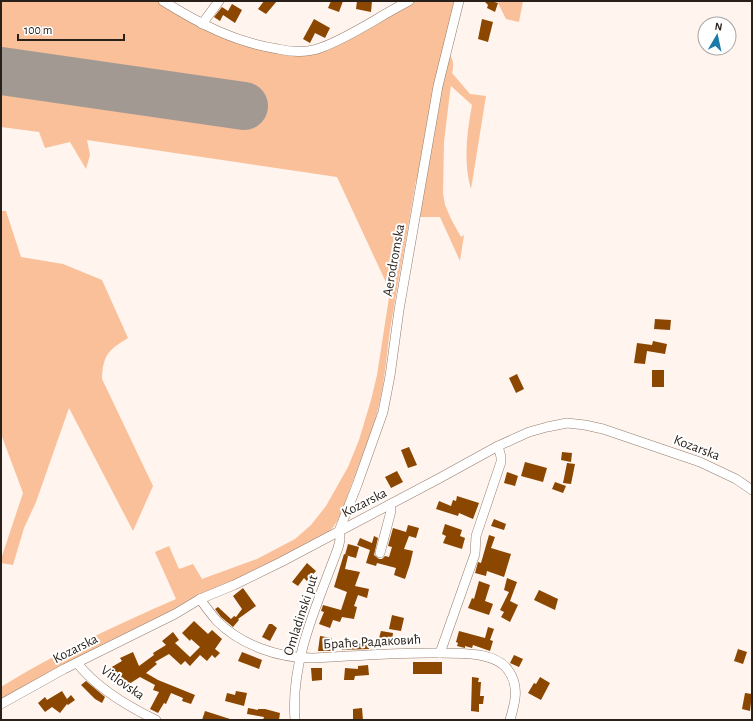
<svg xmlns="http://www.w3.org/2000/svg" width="753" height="721" font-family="'Alegreya Sans',sans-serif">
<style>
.green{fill:#f9c099}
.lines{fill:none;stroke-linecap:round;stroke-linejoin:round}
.runway{stroke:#a39993;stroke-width:48}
.building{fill:#8b4600}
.minor-casing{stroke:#937c6d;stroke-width:10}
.minor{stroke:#fff;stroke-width:9}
.labels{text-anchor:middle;stroke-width:4;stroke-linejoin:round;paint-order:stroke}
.street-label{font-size:14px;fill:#29201a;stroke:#fff}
</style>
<rect width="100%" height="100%" fill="#fff4ee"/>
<g class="green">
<path d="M1 1H158L189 20 302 55 386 16 416 1H455L418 180H416C408 230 398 280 390 330 386 360 384 390 375 420 368 442 359 464 351 486 345 501 341 520 329 532L285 555 1 700V687C57 652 115 626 176 599L155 552 169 546 179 569 193 564 202 579 257 559 295 539 311 525 326 506 348 467 359 440 371 400 377 375 390 291 337 177 87 140 90 155 86 169 70 142 45 148 39 132 1 127Z"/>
<polygon points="497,1 523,1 519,22 506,19"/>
<path d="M448 53C454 59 454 66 452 73L470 94 486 96 471 189C463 162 467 132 472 105L451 86 450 92 444 142 443 193 445 205 451 219 461 237 464 235 460 261 440 217H418Z"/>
<path d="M1 211H6L21 257 63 264 102 280 128 338C108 350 103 355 102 379L153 486 133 531 69 408 36 502 24 528 13 565 1 563V559L23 493 1 434Z"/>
</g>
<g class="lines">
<polyline class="runway" points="1,71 244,106"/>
</g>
<g class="building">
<polygon points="264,1 277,1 266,14 258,9"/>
<polygon points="331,1 343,1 339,12 328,8"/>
<polygon points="357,1 372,1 371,12 356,9"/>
<polygon points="484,1 491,1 498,3 495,12 487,8 488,5"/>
<polygon points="232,4 242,10 235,23 223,15 220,21 214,17 222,7 228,11"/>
<polygon points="314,19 330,28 325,38 315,33 310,43 303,39"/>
<polygon points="482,19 493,22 488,42 478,39"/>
<polygon points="655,319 671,320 670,330 654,329"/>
<polygon points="653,341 667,344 665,354 647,351 645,364 634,363 637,343 652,345"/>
<rect x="652" y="370" width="12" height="17"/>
<polygon points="517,374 524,389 516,393 509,378"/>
<polygon points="409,447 417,465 408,468 401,450"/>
<polygon points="562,452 572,453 571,462 561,460"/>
<polygon points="525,462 547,468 543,482 521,476"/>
<polygon points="567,463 575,464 571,484 563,483"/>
<polygon points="397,471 403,482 391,488 385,477"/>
<polygon points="507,472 518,476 515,486 504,483"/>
<polygon points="555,482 566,486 563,493 552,489"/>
<polygon points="457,496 479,503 473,519 459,513 458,516 436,509 439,501 451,506 453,500 456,501"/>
<polygon points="494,519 506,524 504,530 491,526"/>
<polygon points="445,524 462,530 460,536 465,538 462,549 443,543 446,536 442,534"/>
<polygon points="408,525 419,528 416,538 409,536 404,549 413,551 410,564 405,579 394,575 396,568 377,563 376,566 366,563 370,550 357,545 360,538 372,543 374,536 378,538 374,555 379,559 382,559 385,556 389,557 392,547 388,546 393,528 406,532"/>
<polygon points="489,535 495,537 491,548 511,554 504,577 487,571 486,576 475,573 478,562 481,563"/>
<polygon points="348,544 359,547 356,558 345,555"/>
<polygon points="344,554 348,556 345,569 360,572 355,586 369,589 367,598 358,595 354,606 357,607 354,619 342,617 340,622 333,620 330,628 319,624 324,612 321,611 323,605 341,610 347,592 334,587"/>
<polygon points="307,563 316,571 307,581 304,578 298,586 292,582"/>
<polygon points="507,578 517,582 510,601 518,605 510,622 501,617 504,612 500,610 509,592 504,590"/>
<polygon points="479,581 490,585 485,601 493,604 489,615 468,608 472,598 474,599"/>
<polygon points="243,588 256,606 238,619 239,620 233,627 221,617 215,609 218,607 231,619 234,616 236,617 242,609 233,596"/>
<polygon points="539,590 558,599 555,610 534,600"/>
<polygon points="392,615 404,618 401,631 389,629"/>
<polygon points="194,621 208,634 212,630 222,639 215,649 220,653 215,658 212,655 207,661 200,655 190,666 185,661 181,665 169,654 155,662 157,664 146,673 158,680 195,695 191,704 182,701 183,698 171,693 166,704 164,703 158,713 150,709 159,692 153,690 155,685 140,677 126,686 119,675 110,680 105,671 122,661 120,658 133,652 139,666 154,655 153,653 166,645 162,641 173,632 179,640 175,643 190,657 200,647 191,639 190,641 182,633"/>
<polygon points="269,624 272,624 277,628 270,641 262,637"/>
<polygon points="488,627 494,629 490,640 493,641 490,651 473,645 472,648 465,646 465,648 457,646 458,643 456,642 459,631 485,638"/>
<polygon points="381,631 393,633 392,642 379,638"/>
<polygon points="320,636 332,638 331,651 318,651"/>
<polygon points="368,643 369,649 342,650 342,644"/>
<polygon points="738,649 747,652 743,664 734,661"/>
<polygon points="242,652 262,660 259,669 238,661"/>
<polygon points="514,655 523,659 519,667 510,663"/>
<rect x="413" y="662" width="29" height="12"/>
<polygon points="368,665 369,675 355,676 354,680 344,680 345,668 358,669 358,666"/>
<polygon points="311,668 322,668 322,680 312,681"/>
<polygon points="472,677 479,678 478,682 481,682 480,696 484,696 483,704 479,704 479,712 471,711"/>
<polygon points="540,677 550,683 541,700 528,693 534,683 536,684"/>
<polygon points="86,681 105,697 102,703 95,699 81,685"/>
<polygon points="62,691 67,699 71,695 75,700 68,705 67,704 60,713 52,707 45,712 38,703 45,697 47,700"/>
<polygon points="236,691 247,693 244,706 225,701 227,693 235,695"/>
<polygon points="745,693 752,694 750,711 742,709"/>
<polygon points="248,708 258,710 258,709 265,709 280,713 279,720 263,720 264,717 247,714"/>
<polygon points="362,708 363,720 353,720 353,709"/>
<polygon points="205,711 230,719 229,720 202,720"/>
</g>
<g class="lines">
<defs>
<g id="minor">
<path d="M163 1C200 24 234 42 278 49 291 52 306 53 320 48 351 37 379 16 409 1"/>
<polyline points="202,24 219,1"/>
<polyline points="380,553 391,511 390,505"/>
<path d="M200 599C205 606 211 614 217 621 241 645 278 658 312 658 354 656 397 652 440 653 453 653 466 653 479 655 490 657 502 661 508 670 520 686 515 703 510 720"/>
<polyline points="440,653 475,554 476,536 501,462 501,457 498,446"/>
<path d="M77 663C96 687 129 707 156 720"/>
<polyline points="1,704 64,669 175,614 200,599 234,585 281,562 438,479 498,446 529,432 547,427 567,423 585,425 603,429 700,462 736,479 752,490"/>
<path d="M295 720C290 660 318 603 338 548L340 540 339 531 357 485 383 412 390 376 399 310 438 86 459 1"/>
</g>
</defs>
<use href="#minor" class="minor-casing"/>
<use href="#minor" class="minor"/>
</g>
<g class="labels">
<g class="street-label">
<text transform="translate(393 260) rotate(-80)" y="5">Aerodromska</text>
<text transform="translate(697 447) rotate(21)" y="5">Kozarska</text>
<text transform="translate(364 502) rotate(-27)" y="5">Kozarska</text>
<text transform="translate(300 615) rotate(-72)" y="5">Omladinski put</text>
<text transform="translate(372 641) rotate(-3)" y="5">Браће Радаковић</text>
<text transform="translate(75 648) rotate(-27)" y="5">Kozarska</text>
<text transform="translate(123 682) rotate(35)" y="5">Vitlovska</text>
</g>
</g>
<rect width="753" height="721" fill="none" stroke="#29201a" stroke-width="4"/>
<g transform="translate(717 36) rotate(9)"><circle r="19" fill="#ffffff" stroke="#a9a6a3"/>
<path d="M0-3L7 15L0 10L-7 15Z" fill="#1c7aa7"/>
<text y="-6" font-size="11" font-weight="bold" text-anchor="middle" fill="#29201a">N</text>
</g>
<path d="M18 34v6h106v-6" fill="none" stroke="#29201a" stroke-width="2"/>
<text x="24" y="34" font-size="12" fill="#29201a" stroke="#ffffff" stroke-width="3" paint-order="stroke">100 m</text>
</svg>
